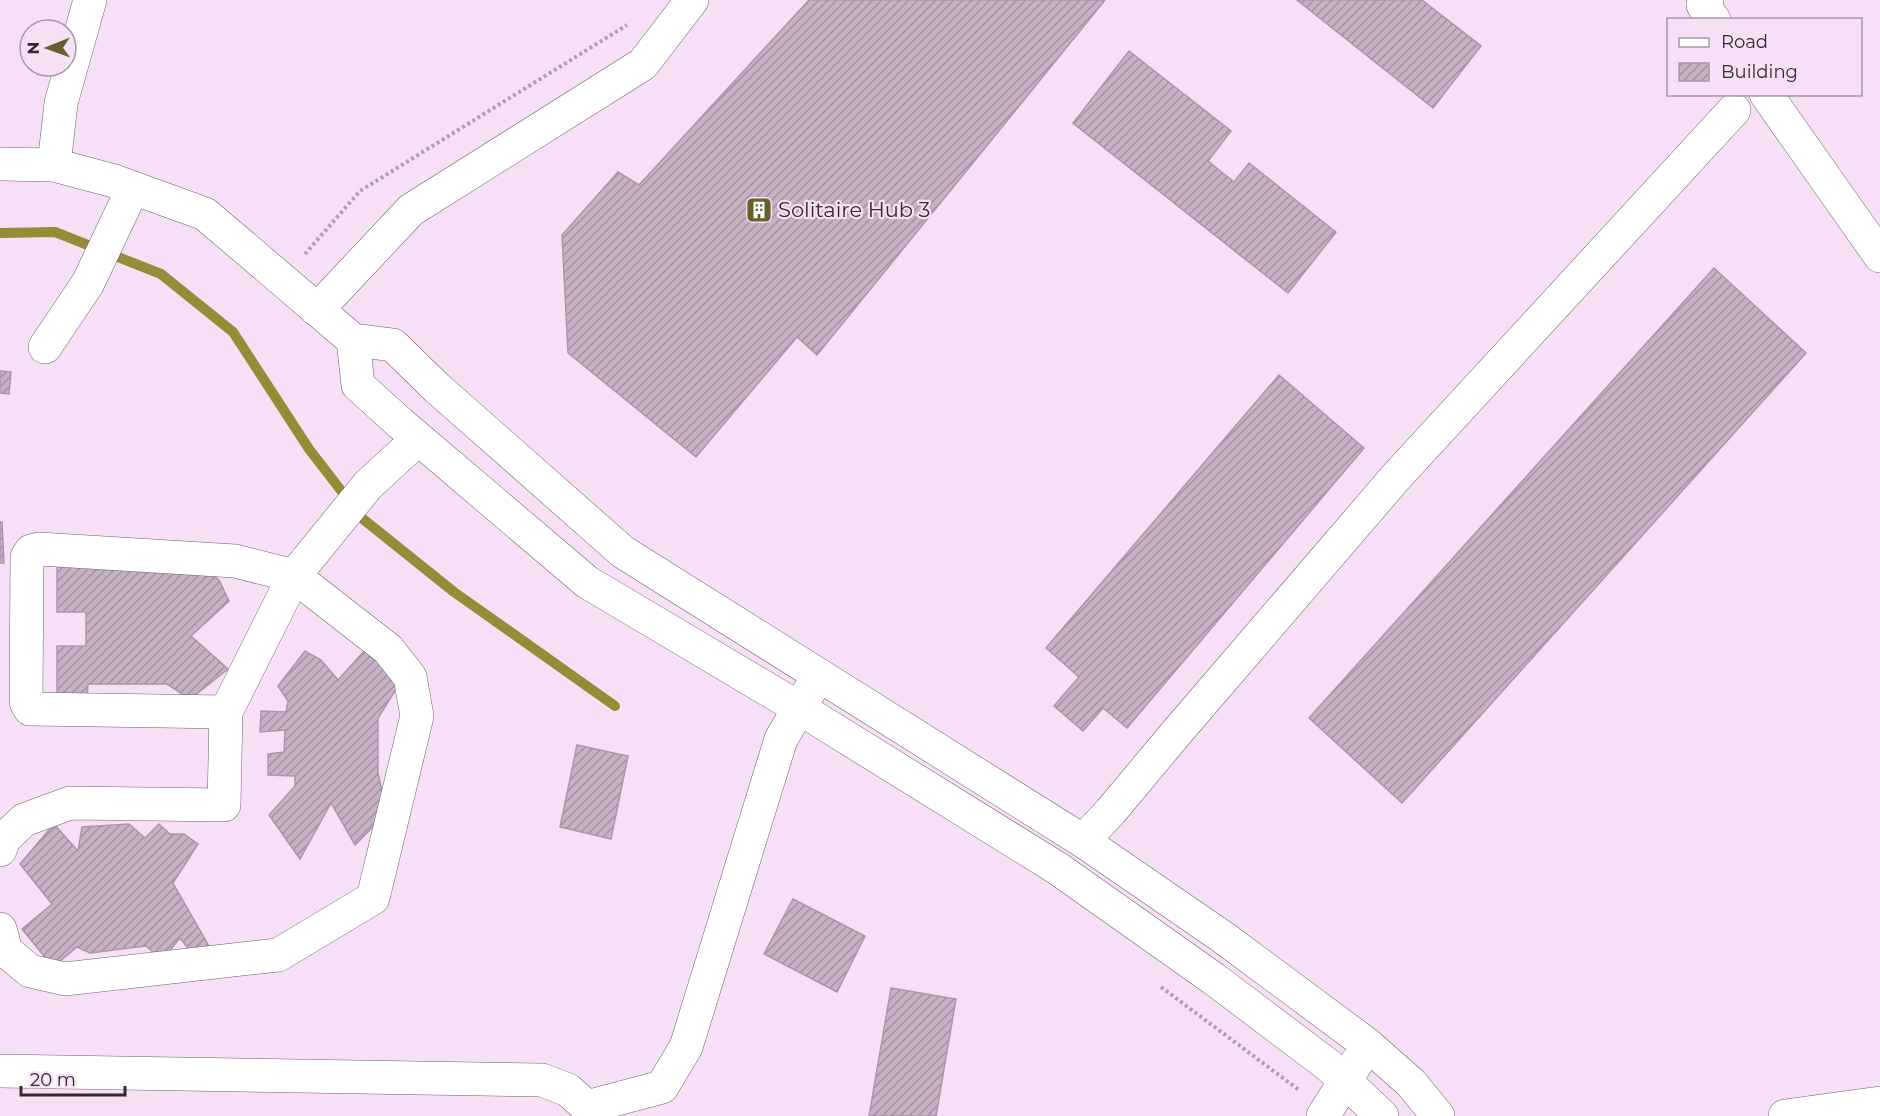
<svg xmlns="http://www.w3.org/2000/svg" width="1880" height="1116" font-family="Montserrat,sans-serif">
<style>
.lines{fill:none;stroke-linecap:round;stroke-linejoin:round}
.stream{stroke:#948d37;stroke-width:10}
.building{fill:url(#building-hatch);stroke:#ac97aa;stroke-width:1.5}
.minor-casing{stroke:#715e70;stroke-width:34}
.path{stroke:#b09fb0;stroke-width:4;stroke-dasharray:3 3;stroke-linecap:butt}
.minor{stroke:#fff;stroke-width:33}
.labels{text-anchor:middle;stroke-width:4.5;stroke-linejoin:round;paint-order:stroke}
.poi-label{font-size:21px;fill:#332b33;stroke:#f6e0f5;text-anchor:start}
</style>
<defs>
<pattern id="building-hatch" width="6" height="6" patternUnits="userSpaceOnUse" patternTransform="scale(1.5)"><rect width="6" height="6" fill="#c7b2c5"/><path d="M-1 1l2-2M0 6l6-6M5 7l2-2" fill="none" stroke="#a291a1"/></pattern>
</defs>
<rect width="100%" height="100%" fill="#f6e0f5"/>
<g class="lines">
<polyline class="stream" points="0,233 55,232 161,274 233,332 309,449 363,519 454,592 615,706"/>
</g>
<g class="building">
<polygon points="809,0 1105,0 817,355 797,337 696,457 568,353 562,235 618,172 639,185"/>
<polygon points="1297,0 1422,0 1481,46 1433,108"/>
<polygon points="1129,51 1231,131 1208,161 1234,182 1249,163 1336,232 1288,293 1073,123"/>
<polygon points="1714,268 1806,353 1402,803 1309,718"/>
<polygon points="0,371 11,372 9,394 0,393"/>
<polygon points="1279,375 1364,448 1127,728 1103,708 1083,731 1054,706 1079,677 1046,648"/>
<polygon points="0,522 2,522 4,563 0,563"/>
<polygon points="57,561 197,562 219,580 229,601 191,636 228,669 190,699 167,684 88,684 87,699 57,699 57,646 86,646 86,612 57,612"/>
<polygon points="365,650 400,683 378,718 378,773 387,813 355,845 331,803 300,859 269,815 295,786 295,776 268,775 268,754 284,752 285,730 260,732 261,711 286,712 288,701 278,686 305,651 321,660 338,680"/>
<polygon points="577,745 628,756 611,839 560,827"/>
<polygon points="54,824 78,851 82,827 129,824 145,838 159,824 170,834 184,834 198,844 173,883 209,946 195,957 180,938 162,960 146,946 90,953 77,947 53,967 22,929 52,904 20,864"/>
<polygon points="793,899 865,936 837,992 764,954"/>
<polygon points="891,988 956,999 936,1116 869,1116"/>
</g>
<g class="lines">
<defs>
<g id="minor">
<polyline points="1707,0 1703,5 1714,20"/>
<polyline points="1766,94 1880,256"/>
<polyline points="0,164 54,165 114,181 205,214 353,340 393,345 437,388 623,552 1083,841 1224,938 1368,1045 1411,1083 1438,1116"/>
<polyline points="54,165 61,103 90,0"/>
<polyline points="317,310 411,210 643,64 692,0"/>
<polyline points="353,340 358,385 400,423 587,582 799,708 1057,868 1214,979 1328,1065 1382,1116"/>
<polyline points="45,347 88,283 133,188"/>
<polyline points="226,712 294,576 368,485 418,439"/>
<polyline points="1083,841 1111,811 1177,732 1396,477 1734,110"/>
<polyline points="0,850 4,839 24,820 70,803 224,805 226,712 30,709 26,702 27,557 31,551 39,549 235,561 294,576 388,649 410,677 417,716 373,898 278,955 65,979 30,971 6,951 0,929"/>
<polyline points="0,1071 542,1080 568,1090 587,1107"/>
<polyline points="587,1107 662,1087 686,1047 781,739 810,690"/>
<polyline points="1323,1116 1357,1062"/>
<polyline points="1785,1116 1880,1103"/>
</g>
</defs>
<use href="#minor" class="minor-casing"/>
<g class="path">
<polyline points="305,254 360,191 627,25"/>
<polyline points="1161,987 1299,1090"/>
</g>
<use href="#minor" class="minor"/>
</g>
<defs>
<symbol id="building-square" viewBox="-11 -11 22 22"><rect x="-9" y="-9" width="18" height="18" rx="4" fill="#65612d" stroke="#f6e0f5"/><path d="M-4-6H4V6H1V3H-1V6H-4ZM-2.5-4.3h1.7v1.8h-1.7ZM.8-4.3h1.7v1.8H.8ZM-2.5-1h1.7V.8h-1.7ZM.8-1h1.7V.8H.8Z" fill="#fff"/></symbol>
</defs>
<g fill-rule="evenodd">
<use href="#building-square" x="744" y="195" width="30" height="30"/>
</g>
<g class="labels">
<g class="poi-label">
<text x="778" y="217">Solitaire Hub 3</text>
</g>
</g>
<rect x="1667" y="18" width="195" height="78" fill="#f6e0f5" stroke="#a898a7" stroke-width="1.5"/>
<rect x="1679" y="38" width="30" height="9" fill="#ffffff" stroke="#a898a7" stroke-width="1.5"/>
<text x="1721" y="48" font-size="18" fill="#332b33">Road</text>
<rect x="1679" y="63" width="30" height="18" fill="url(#building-hatch)" stroke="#a898a7" stroke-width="1.5"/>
<text x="1721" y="78" font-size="18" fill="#332b33">Building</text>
<g transform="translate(48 48) rotate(269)"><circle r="28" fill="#f6e0f5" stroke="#a898a7" stroke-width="1.5"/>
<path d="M0-4.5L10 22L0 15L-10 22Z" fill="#65612d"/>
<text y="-9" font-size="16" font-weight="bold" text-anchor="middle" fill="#332b33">N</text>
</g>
<path d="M21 1086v9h104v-9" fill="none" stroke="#332b33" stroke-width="3"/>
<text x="30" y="1086" font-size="18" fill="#332b33" stroke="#f6e0f5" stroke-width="4.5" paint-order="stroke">20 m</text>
</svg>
